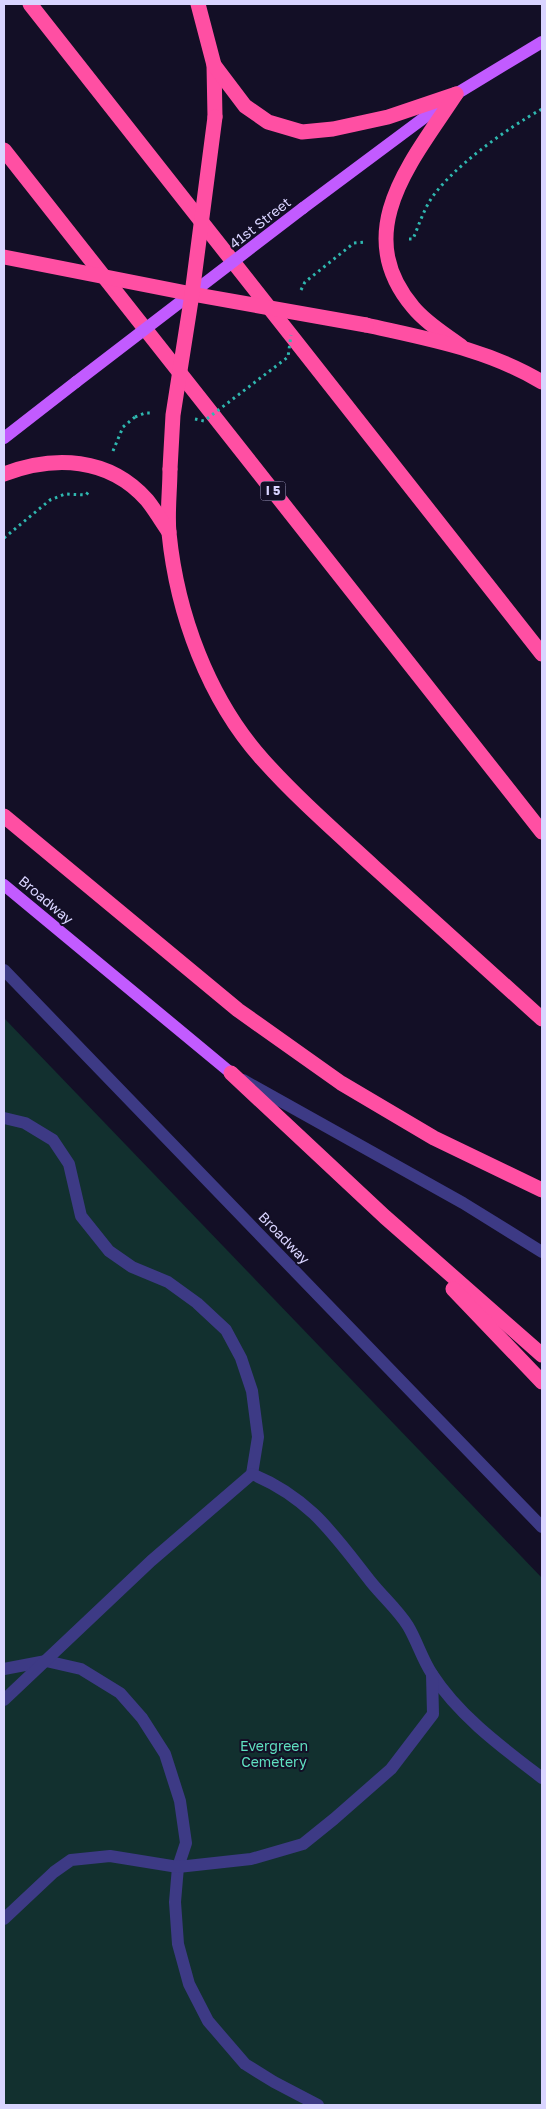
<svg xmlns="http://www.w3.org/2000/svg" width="546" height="2109" font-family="'Golos Text',sans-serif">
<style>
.green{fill:#12302f}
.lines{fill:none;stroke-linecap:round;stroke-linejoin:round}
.path{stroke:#2fb8b0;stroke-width:3;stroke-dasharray:2.5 4;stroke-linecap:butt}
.service{stroke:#3d3a85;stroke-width:12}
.tertiary{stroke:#3d3a85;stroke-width:12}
.primary{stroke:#c25bff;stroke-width:12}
.motorway{stroke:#ff4fa3;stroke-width:15}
.path-bridge{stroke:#2fb8b0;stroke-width:3;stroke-dasharray:2.5 4;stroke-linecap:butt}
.primary-bridge{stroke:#c25bff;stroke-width:12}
.motorway-bridge{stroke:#ff4fa3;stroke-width:15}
.labels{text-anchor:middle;stroke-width:4;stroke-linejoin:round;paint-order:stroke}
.shield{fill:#130f26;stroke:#9e99be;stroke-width:1}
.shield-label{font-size:12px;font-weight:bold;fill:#d9d4ff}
.street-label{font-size:14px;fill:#d9d4ff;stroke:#130f26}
.park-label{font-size:14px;fill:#5fe0c0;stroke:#130f26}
</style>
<rect width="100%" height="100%" fill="#130f26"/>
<polygon class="green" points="4,1018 542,1578 542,2105 4,2105"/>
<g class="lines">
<g class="path">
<path d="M409 239H413C418 227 422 215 428 204 446 171 509 127 542 109"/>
<polyline points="354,243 366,242"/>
<polyline points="113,451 123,427 135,417"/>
<polyline points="4,538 50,500 65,494 86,495 90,490"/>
</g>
<g class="service">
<polyline points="4,1118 25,1123 53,1140 69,1164 81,1216 109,1251 132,1267 168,1282 197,1303 226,1330 241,1358 252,1391 258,1437 252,1474"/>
<polyline points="4,1669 46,1661 81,1669 120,1693 142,1718 165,1754 180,1801 186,1843 178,1867 175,1902 178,1944 189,1984 208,2021 245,2064 274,2082 318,2105"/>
<path d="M4 1700 151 1561 252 1474C310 1498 334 1535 371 1582 383 1597 398 1610 408 1626 417 1641 422 1659 432 1674 459 1716 503 1748 542 1778"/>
<polyline points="4,1919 54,1872 71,1860 110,1856 178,1867 251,1859 303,1844 334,1819 391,1769 433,1714 432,1674"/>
</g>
<g class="tertiary">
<polyline points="4,970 542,1527"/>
<polyline points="243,1080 463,1203 542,1252"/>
</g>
<g class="primary">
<polyline points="303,208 456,94 542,42"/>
<polyline points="4,438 76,382"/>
<polyline points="4,885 231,1073"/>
</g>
<g class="motorway">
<polyline points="30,4 542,654"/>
<polyline points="198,4 214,65 215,117"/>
<polyline points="214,65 245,106 268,122 302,132 333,129 388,117 456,94"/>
<path d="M456 94C413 160 349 231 413 307 426 323 445 334 461 346"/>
<polyline points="4,150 542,832"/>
<path d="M366 325C428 339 487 349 542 382"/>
<path d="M170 469C170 490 167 512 169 533 177 613 208 699 263 760 297 798 336 832 374 867 430 918 486 968 542 1019"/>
<path d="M4 474C54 455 109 457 147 500 155 510 162 522 169 532"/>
<polyline points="4,816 238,1010 341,1083 434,1138 542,1190"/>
<polyline points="231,1073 385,1217 542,1355"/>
<polyline points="453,1289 542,1382"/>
</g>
<g class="path-bridge">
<polyline points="301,290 305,282 354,243"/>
<polyline points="135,417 145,413 152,413"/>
<polyline points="195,419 204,421 288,357 291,335"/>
</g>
<polyline class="primary-bridge" points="76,382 303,208"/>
<g class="motorway-bridge">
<polyline points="4,257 192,294 366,325"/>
<polyline points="170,469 173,415 192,294 215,117"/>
</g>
</g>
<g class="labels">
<rect class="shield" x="260.5" y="481.5" width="25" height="19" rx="4"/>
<g class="shield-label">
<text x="273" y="495">I 5</text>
</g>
<g class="street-label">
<text transform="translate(260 223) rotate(-38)" y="5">41st Street</text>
<text transform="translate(46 900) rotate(40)" y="5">Broadway</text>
<text transform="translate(284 1238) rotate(46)" y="5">Broadway</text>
</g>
<g class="park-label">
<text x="274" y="1751">Evergreen<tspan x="274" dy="16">Cemetery</tspan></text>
</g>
</g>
<rect width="546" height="2109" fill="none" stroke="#d9d4ff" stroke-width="10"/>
</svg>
